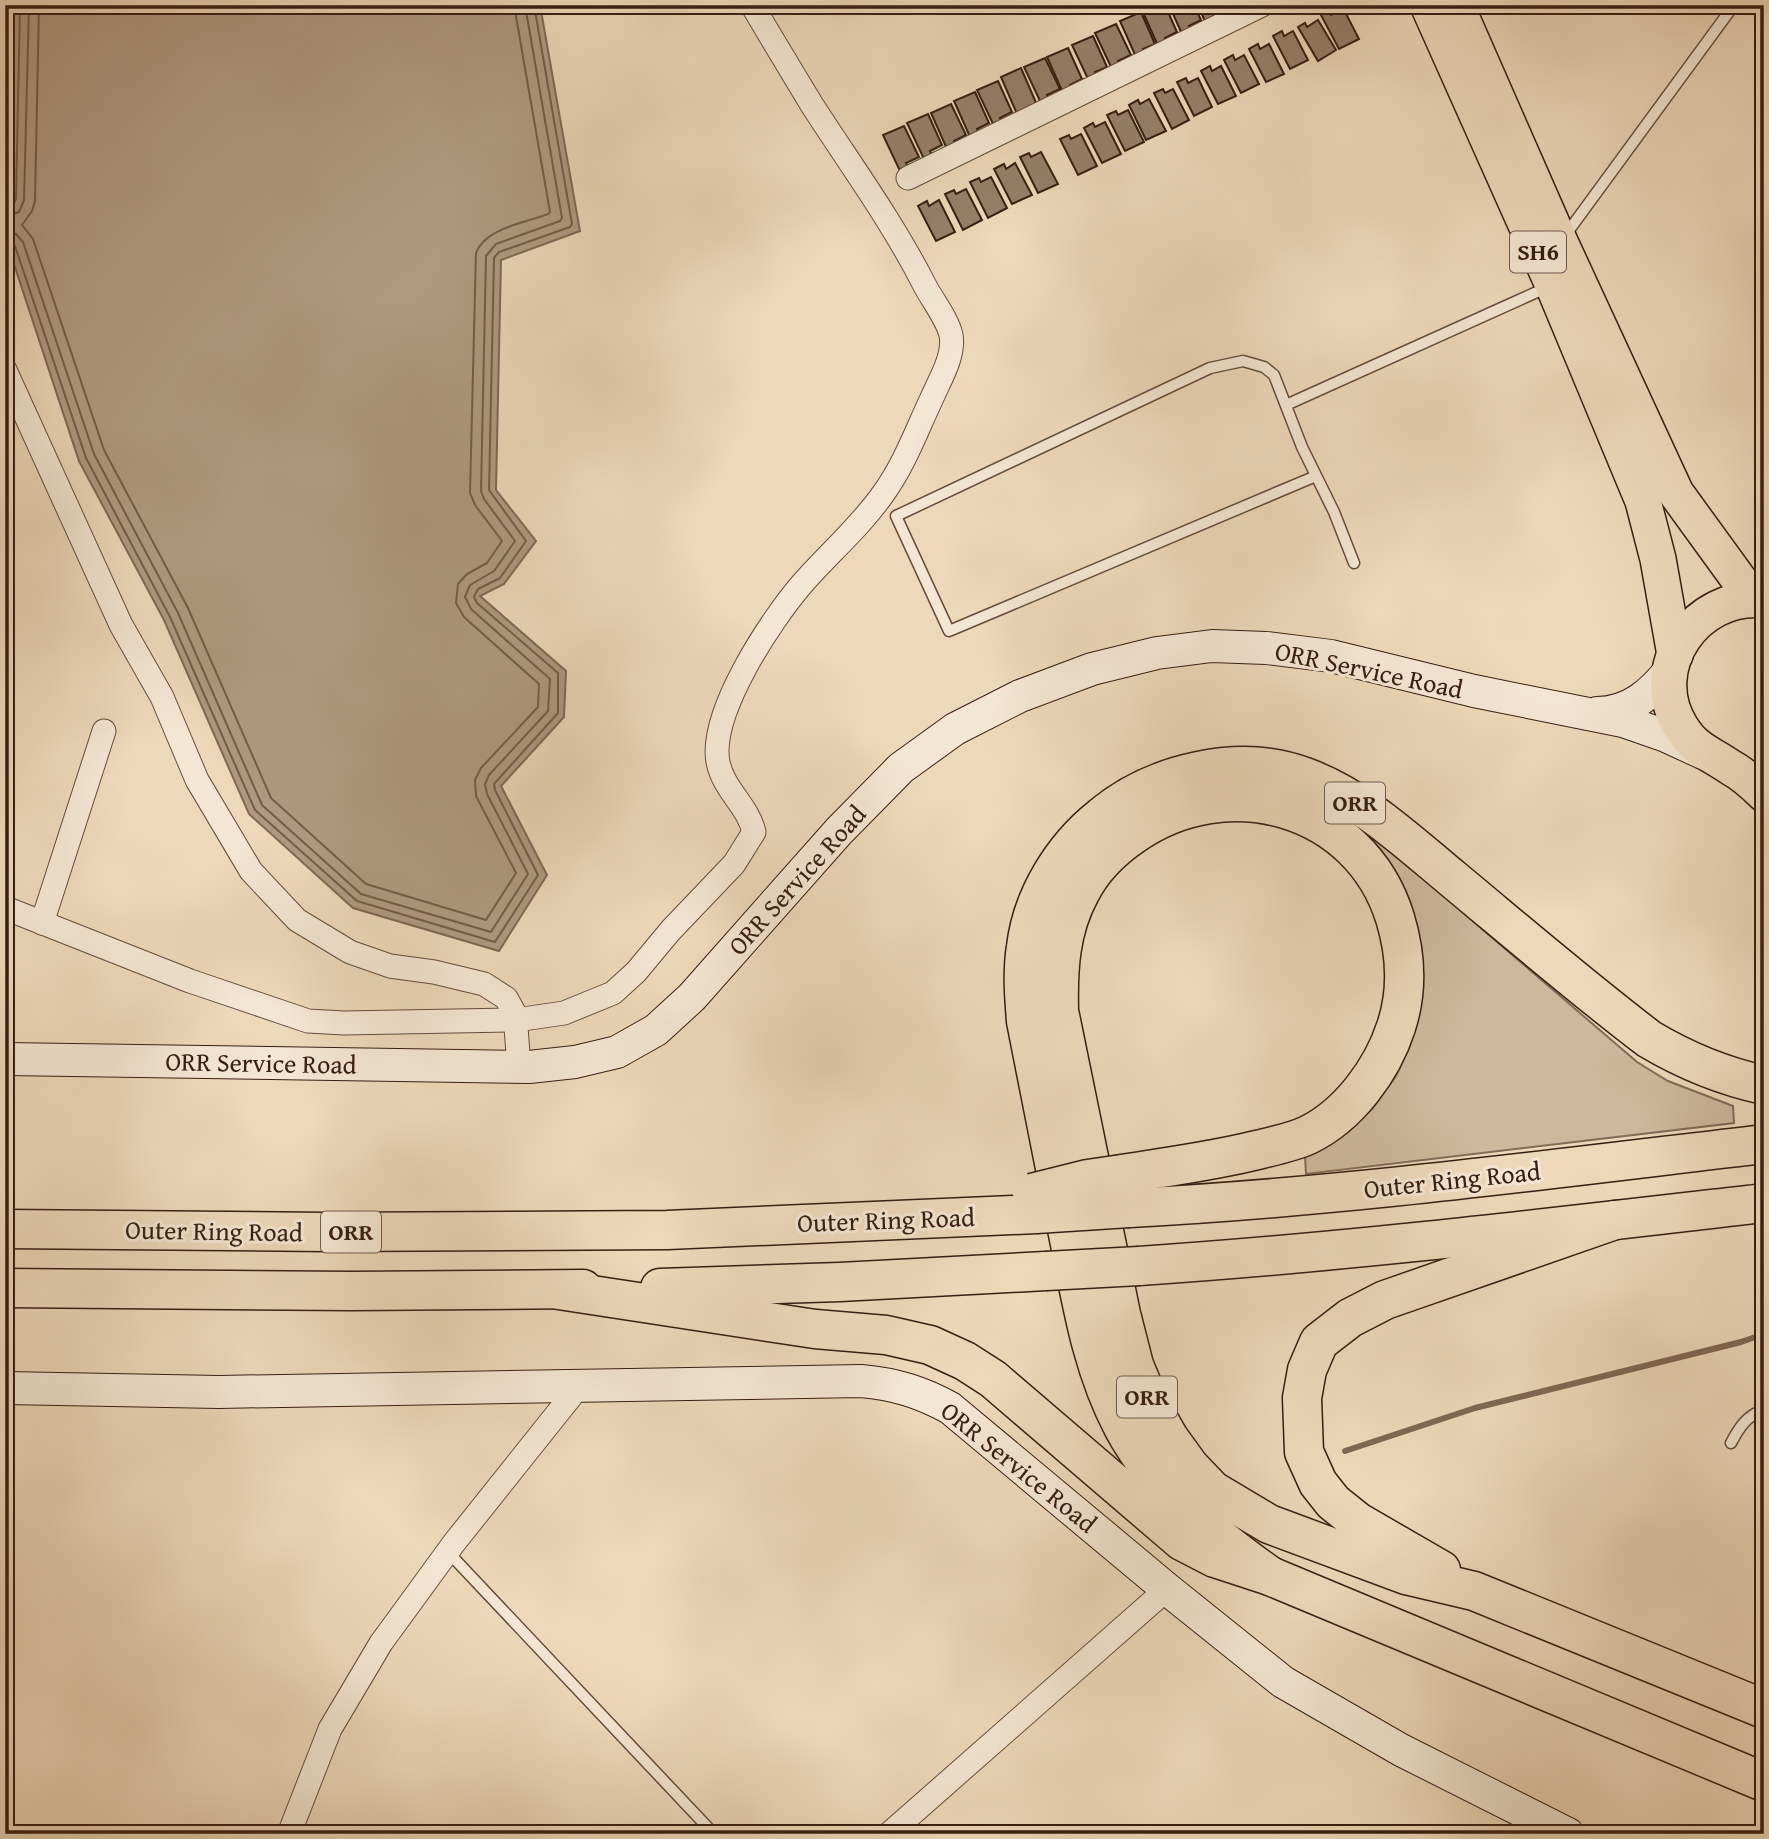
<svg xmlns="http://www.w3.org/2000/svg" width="1769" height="1839" font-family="'Gentium Book Plus',serif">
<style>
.green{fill:#ceb89d;stroke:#826b58;stroke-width:2}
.water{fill:#af9980;stroke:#7f6854;stroke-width:2}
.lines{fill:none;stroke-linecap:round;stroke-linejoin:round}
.shore{stroke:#735c49;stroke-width:2}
.stream{stroke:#7f6854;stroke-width:6}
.building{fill:#967f69;stroke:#371e12;stroke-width:2}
.service-casing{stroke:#644c3c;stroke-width:13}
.minor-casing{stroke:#644c3c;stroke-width:25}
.secondary-casing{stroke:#371e12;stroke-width:34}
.primary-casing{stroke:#371e12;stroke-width:38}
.motorway-casing{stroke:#371e12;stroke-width:41}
.service{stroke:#f3e6d2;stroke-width:10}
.minor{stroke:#f3e6d2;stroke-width:23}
.secondary{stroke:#f3e6d2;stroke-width:32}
.primary{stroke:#edd8b9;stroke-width:35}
.motorway{stroke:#edd8b9;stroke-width:38}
.motorway-bridge-casing{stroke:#371e12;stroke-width:41;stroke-linecap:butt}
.motorway-bridge{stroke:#edd8b9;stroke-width:38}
.labels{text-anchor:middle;stroke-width:6;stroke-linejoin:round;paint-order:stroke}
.shield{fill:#f3e6d2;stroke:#6f5a4c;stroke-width:2}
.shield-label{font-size:24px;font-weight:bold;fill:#371e12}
.street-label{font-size:26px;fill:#371e12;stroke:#f3e6d2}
</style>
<rect width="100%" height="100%" fill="#edd8b9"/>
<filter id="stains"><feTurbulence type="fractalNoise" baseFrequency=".00286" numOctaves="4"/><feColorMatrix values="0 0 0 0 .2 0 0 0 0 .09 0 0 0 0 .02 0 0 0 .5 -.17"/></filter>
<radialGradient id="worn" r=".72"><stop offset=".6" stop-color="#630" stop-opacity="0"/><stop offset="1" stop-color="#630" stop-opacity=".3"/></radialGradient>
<polygon class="green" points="1361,825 1637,1062 1668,1081 1733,1106 1734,1123 1306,1174 1305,1157 1348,1131 1372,1109 1396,1076 1410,1046 1419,1014 1357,831"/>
<polygon class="water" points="13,5 540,5 580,231 501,260 496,490 536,541 504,584 480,596 566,671 564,717 501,786 547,875 499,951 353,908 249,814 164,620 79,461 8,246"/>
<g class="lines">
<g class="shore">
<path d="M39 5 35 201 32 211 22 225 33 239 104 450 188 608 271 798 366 884 486 920 516 873 476 796 475 780 481 768 538 707 539 684 464 617 456 603 458 584 467 574 487 563 502 541 475 505 470 493 476 253C485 228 525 223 548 214L550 212 514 5"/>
<polyline points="5,207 12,206 16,199 20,5"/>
<polyline points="5,216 19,212 24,200 29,5"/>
<polyline points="5,232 16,234 23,242 94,454 178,613 262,805 361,894 491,932 528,874 487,794 485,784 489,775 548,711 550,679 471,609 465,597 470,585 494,571 515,541 484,499 481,491 486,256 496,244 560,221 562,218 525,5"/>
<polyline points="5,241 11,242 15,246 86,458 170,617 255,810 357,901 495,942 538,875 495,790 494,784 558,713 558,673 477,603 474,597 478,589 500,578 526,541 489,490 494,258 499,252 570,227 572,224 534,5"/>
</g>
<polyline class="stream" points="1345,1451 1475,1408 1741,1342 1764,1334"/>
</g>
<g class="building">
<polygon points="1153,5 1165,5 1177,32 1165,38 1167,42 1158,46 1142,10"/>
<polygon points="1169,5 1194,5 1201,20 1189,26 1191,30 1182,34"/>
<polygon points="1198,5 1223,5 1225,10 1213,16 1215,20 1206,24"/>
<polygon points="1343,8 1359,39 1339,49 1321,15 1329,10 1331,15"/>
<polygon points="1141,12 1155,44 1143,49 1145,53 1136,57 1120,21"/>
<polygon points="1318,20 1336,50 1318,61 1298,27 1305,23 1307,27"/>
<polygon points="1116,24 1131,55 1118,61 1120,65 1112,69 1095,33"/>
<polygon points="1282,31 1284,36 1293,31 1308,60 1290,69 1273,36"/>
<polygon points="1093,36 1107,67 1095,72 1097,77 1089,81 1072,45"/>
<polygon points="1258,44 1260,49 1269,44 1284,74 1266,82 1249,49"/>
<polygon points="1068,48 1082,79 1070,85 1072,89 1063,93 1047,57"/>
<polygon points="1233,55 1235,60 1244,55 1259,84 1241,93 1224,60"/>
<polygon points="1045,58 1060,89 1047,95 1050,99 1041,103 1024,67"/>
<polygon points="1210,66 1212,71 1221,66 1236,96 1218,104 1201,71"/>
<polygon points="1021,68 1037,105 1017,114 1001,77"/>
<polygon points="1186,78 1188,83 1198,78 1212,107 1194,116 1177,82"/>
<polygon points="998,81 1012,112 1000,118 1002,122 994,126 977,90"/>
<polygon points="1163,89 1165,93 1173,89 1189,120 1172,129 1154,93"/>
<polygon points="975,92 989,123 977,129 979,133 970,137 954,101"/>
<polygon points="1149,99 1166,131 1146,140 1129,105 1138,100 1140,104"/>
<polygon points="951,104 966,135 954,141 956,145 947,149 931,113"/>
<polygon points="1128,110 1144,142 1125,151 1107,115 1116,111 1118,115"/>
<polygon points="928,114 942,145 930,151 932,155 924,159 907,123"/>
<polygon points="1105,122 1121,154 1102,163 1084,128 1093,123 1095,127"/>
<polygon points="904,126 919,157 906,163 908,167 900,171 883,135"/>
<polygon points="1081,134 1097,166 1078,175 1060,139 1069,135 1071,139"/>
<polygon points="1041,152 1058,184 1038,193 1020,157 1029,153 1031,157"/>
<polygon points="1015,163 1032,195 1012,204 994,169 1004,164 1006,169"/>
<polygon points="991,177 1007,208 988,218 970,182 979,178 981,182"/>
<polygon points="966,189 982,220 963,230 945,194 954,190 956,194"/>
<polygon points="939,200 955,232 936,241 918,206 927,201 929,206"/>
</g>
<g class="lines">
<defs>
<g id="service">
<polyline points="1564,237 1734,5"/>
<polyline points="1286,405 1548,287"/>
<polyline points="1316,476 949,631 896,516 1210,368 1243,361 1264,367 1274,375 1302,447 1334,512 1354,563"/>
<path d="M1731 1443C1740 1426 1746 1417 1764 1409"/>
<polyline points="448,1552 714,1834"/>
</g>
<g id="minor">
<polyline points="908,178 1262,5"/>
<polyline points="5,370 121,625 162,697 197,780 251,871 297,920 350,952 390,966 434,972 484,984 506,998 515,1014 519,1067"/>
<path d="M5 908 190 981 308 1021 344 1023 516 1020 564 1013 613 993 636 972 671 930 734 864 754 832C748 806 723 789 718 762 709 713 771 620 802 584 828 554 860 527 883 494 904 465 916 432 931 400 939 381 955 356 951 335 947 318 932 300 924 284 892 221 850 164 812 105 792 72 772 39 752 5"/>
<polyline points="42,923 104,731"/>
<polyline points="289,1834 330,1729 381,1643 454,1543 580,1385"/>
<polyline points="889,1834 1167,1589"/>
</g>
<g id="secondary">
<path d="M1597 713C1630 713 1652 693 1671 669"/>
<polyline points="5,1059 529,1067 575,1062 617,1052 656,1030 692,997 839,831 901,768 955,729 1020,696 1092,669 1157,653 1212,646 1266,648 1331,656 1474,691 1623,721 1666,736 1703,753"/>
<path d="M5 1388 219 1392 861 1381C895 1384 921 1392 950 1408L1167 1589 1283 1682 1401 1750 1568 1834"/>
</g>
<g id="primary">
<polyline points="1428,5 1553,285 1643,501 1658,559 1675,655"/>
<polyline points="1456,5 1560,242 1676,493 1753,599"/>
<path d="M1764 600C1696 593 1644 668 1681 727 1695 750 1710 753 1730 767 1743 774 1754 784 1764 794"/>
</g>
<g id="motorway">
<path d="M1122 1174C1167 1167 1213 1161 1257 1150 1274 1146 1293 1142 1308 1135 1349 1115 1382 1070 1396 1027 1408 991 1406 954 1395 918 1360 805 1227 769 1133 835 1111 850 1092 869 1080 893 1060 930 1058 969 1059 1011L1121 1314 1134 1365 1151 1406 1169 1438 1190 1467 1212 1490 1269 1524 1406 1575 1474 1591 1764 1709"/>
<path d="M1129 1208C1341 1197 1552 1169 1764 1144"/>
<polyline points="5,1229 326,1232 667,1230 1036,1214"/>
<path d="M1139 1266C1348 1252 1556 1227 1764 1203"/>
<polyline points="5,1288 352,1291 583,1289"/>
<polyline points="660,1288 840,1282 1046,1271"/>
<polyline points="559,1290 815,1329 886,1335 930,1345 965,1361 993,1379 1182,1541 1215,1558 1270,1576 1764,1782"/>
<polyline points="1441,1570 1358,1522 1333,1502 1318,1483 1304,1452 1302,1398 1307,1370 1319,1342 1350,1318 1385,1300 1615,1220"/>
<path d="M1270 1576C1211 1534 1158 1492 1123 1427 1091 1367 1081 1299 1068 1234 1054 1163 1040 1092 1026 1021 1024 996 1022 972 1026 947 1032 897 1062 848 1101 817 1153 773 1240 752 1305 777 1362 798 1407 841 1453 879 1518 933 1582 988 1649 1039 1686 1061 1722 1076 1764 1085"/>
</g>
</defs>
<use href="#service" class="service-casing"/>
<use href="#minor" class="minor-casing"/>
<use href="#secondary" class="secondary-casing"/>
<use href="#primary" class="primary-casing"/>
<use href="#motorway" class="motorway-casing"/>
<use href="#service" class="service"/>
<use href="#minor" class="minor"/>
<use href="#secondary" class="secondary"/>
<use href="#primary" class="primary"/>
<use href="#motorway" class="motorway"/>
<defs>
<g id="motorway-bridge">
<polyline points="1032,1193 1088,1179 1122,1174"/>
<polyline points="1036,1214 1129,1208"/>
<polyline points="1046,1271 1139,1266"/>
</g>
</defs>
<use href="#motorway-bridge" class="motorway-bridge-casing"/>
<use href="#motorway-bridge" class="motorway-bridge"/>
</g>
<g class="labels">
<g class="shield">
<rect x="1510" y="231.5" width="56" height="41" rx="5"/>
<rect x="1325" y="782.5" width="60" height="41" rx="5"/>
<rect x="321" y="1211.5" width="60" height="41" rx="5"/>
<rect x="1117" y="1376.5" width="60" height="41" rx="5"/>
</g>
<g class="shield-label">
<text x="1538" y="260">SH6</text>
<text x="1355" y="811">ORR</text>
<text x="351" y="1240">ORR</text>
<text x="1147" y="1405">ORR</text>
</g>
<g class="street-label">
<text transform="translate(1369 670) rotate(12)" y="9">ORR Service Road</text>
<text transform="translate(797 880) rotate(-48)" y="9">ORR Service Road</text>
<text transform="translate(261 1063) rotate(1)" y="9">ORR Service Road</text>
<text transform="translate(1452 1180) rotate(-6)" y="9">Outer Ring Road</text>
<text transform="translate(886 1220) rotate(-2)" y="9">Outer Ring Road</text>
<text transform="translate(214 1231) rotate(1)" y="9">Outer Ring Road</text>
<text transform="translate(1019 1467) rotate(39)" y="9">ORR Service Road</text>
</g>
</g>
<rect width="1769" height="1839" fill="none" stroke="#edd8b9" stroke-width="28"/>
<rect x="7" y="7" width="1755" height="1825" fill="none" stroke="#371e12" stroke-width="3.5"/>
<rect x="14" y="14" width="1741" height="1811" fill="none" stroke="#371e12" stroke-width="2"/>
<rect width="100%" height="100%" filter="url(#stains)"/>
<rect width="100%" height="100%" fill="url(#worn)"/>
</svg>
